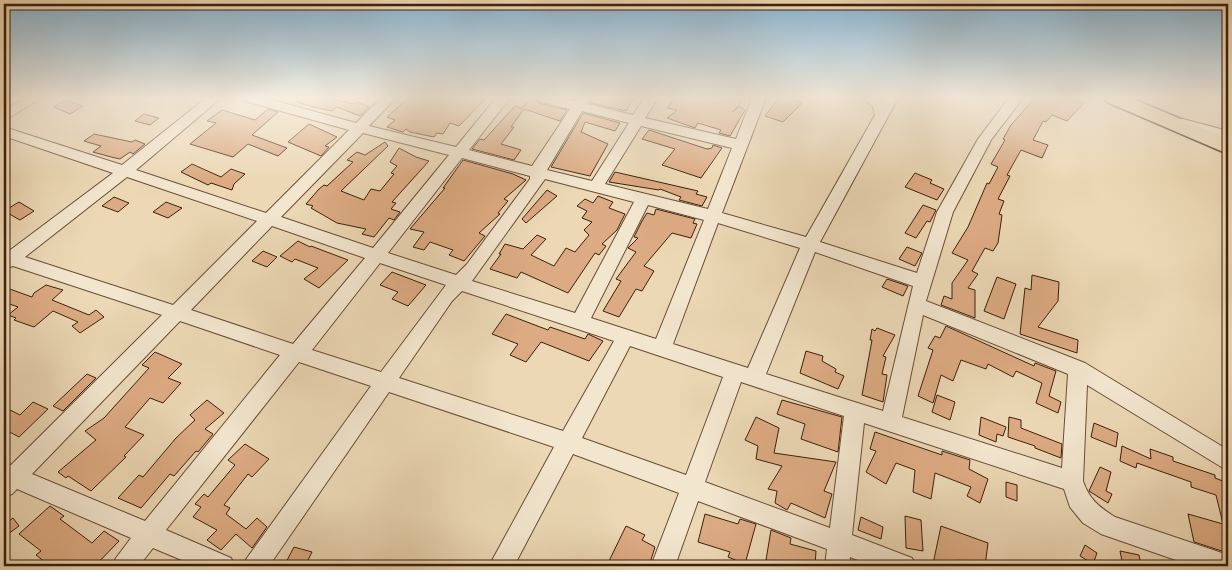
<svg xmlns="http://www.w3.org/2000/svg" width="1232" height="570" font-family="'IM FELL Great Primer',serif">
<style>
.building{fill:#ddab83;stroke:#3d1f0a}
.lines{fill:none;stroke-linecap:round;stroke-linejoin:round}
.minor-casing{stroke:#694d35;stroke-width:2}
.highway-casing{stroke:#3d1f0a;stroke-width:3}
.minor{fill:#f3e6cf;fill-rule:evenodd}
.highway{fill:#ecd8b5;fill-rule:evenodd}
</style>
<rect width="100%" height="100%" fill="#ecd8b5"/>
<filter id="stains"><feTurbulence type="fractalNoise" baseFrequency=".004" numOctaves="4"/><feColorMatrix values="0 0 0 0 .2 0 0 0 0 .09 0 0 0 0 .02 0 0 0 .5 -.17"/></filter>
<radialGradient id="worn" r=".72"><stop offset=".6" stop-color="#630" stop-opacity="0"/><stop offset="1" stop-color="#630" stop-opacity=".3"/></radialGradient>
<g class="building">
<polygon points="297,98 328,98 354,104 357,102 369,107 360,116 337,107 332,111 313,107 297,102"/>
<polygon points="408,98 486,98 459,126 450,123 443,134 437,133 434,137 410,132 406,129 403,132 387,127 395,120 387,117"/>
<polygon points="532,98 538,103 567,110 560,121 524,109 511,127 514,127 501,144 521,150 514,160 472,149 480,139 484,140 515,106 522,108"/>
<polygon points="593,98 633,98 626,111 590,103"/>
<polygon points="674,98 745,98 733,112 739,106 745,110 730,136 719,133 721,130 698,123 695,128 667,118 677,110 667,108"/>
<polygon points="779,98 790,98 802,103 783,122 765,116"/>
<polygon points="1035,98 1073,98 1084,103 1067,121 1052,115 1046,122 1043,121 1033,140 1048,145 1042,158 1021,150 1007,175 1010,176 998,199 1004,201 999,214 1002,215 998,243 993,251 985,248 972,271 978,274 968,288 975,290 975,318 941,305 944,296 952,299 952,283 968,260 952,253 968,227 987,183 989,184 998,167 991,164 1005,140 1003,139 1011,125"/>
<polygon points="66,100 83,106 70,114 54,107"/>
<polygon points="268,109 278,112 252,135 287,148 278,156 248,144 233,157 190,144 216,123 207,121 222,110 255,120"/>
<polygon points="583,113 620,123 615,131 585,122 581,132 608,144 590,176 551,167"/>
<polygon points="144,114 159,118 150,125 135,121"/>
<polygon points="309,124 337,137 325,146 329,147 321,156 288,142"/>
<polygon points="649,130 707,149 712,148 713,145 722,148 701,178 662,165 675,149 642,139"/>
<polygon points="94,134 132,142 135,140 145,144 133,154 130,152 120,159 111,157 93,152 101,146 84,141"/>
<polygon points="385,142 388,146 341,191 364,200 371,189 380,191 394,174 391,173 397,166 390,162 399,148 416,157 429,161 392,202 396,203 391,209 400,212 394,220 389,218 374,237 362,234 366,229 337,223 311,208 313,206 306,204 319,189 324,185 327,186 353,162 347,160 357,152 365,155"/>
<polygon points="463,160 513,174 526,180 504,199 508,201 498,213 500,214 479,233 485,236 464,261 449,255 453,250 430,242 424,250 413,247 424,232 410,229 445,188 443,188"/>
<polygon points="192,164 221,177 231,169 245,174 234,184 232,190 211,183 208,185 181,172"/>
<polygon points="615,172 698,191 696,194 707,197 702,206 679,200 681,197 660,189 659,190 609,182"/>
<polygon points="915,173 932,180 930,183 944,189 937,200 905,187"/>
<polygon points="547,190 557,196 526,223 522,219"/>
<polygon points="598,196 613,202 609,208 625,214 617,230 602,244 606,246 599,255 595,253 568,293 521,272 517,278 490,269 501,254 499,254 505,244 523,249 537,235 546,239 531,255 554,266 566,248 575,252 589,235 584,230 592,222 582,218 587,211 577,206 585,199 593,203"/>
<polygon points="114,197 129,203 118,212 102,206"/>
<polygon points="19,202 34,211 20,220 4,211"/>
<polygon points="166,202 182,208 168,218 153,212"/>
<polygon points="923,205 936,210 930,222 927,221 916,238 905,233"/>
<polygon points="656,209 695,219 693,223 697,224 691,238 672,233 644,266 654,271 642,291 636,289 619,317 603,311 621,281 616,279 636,252 628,248 638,238 634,237 642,221 647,213 654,215"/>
<polygon points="298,241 310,247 311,246 348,260 319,288 304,279 318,268 295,259 292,262 280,256"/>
<polygon points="907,247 922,253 915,266 899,259"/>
<polygon points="263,251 277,257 267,267 252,261"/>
<polygon points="392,272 426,285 408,306 392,299 398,292 380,285"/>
<polygon points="1032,275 1059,282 1058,301 1038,327 1078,340 1077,353 1020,334 1025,288 1031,290"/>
<polygon points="997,277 1016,284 1004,319 984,311"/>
<polygon points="887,279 908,286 903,296 882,287"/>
<polygon points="46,285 63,290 52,300 89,315 96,310 104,317 80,333 72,326 78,322 53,311 34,327 14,320 16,318 8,315 18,307 4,302 4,287 32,297 34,293"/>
<polygon points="506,314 548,330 550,327 585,339 588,334 603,341 589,361 541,342 526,362 510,355 518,344 492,334"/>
<polygon points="946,326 1034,366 1035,363 1056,371 1049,396 1061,402 1058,413 1036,403 1042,383 1016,371 1013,377 988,364 986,369 961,360 953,381 941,375 933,403 918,396 933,350 928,348 935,336 940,338"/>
<polygon points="877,328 895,335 883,356 886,357 882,374 887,375 883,402 862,395 872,340 870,340 872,329 875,331"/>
<polygon points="806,351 823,356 822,361 836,369 835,372 844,376 838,389 800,373"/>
<polygon points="155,352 182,364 168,378 181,383 163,403 150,398 125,427 144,435 124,456 126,457 91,491 68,476 66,478 58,472 96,440 85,431 104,418 149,368 142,365"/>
<polygon points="87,374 96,378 63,411 53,406"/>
<polygon points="937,395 955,402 950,420 932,412"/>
<polygon points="207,400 224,413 205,429 213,434 198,452 196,451 174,476 170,474 141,508 118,498 139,475 143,477 176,438 195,420 190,415"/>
<polygon points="782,400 842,417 838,452 801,439 805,424 777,414"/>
<polygon points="33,402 48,409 19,437 4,429 4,407 20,415"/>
<polygon points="756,417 779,428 774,453 836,462 824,491 832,494 825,518 791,503 787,510 775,503 777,491 768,489 782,466 756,459 758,446 745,440"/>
<polygon points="981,417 1006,427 1003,436 997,434 996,442 979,435"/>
<polygon points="1009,417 1021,420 1021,428 1062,444 1061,458 1035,448 1035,446 1008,437"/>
<polygon points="1094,423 1118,433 1116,447 1091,437"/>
<polygon points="875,432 942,455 942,451 970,460 969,469 988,479 980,503 967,496 971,487 935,473 931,499 913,492 915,470 896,463 886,484 866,472 876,451 870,449"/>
<polygon points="245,444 269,459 252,477 248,474 224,505 230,508 226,514 246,529 257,518 267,527 252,548 236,534 221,550 207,540 217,530 193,517 201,507 195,504 204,494 208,497 235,465 228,460"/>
<polygon points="1122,446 1151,459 1150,449 1173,457 1173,461 1215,475 1215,478 1228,483 1228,553 1194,542 1188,514 1223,524 1216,495 1191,487 1191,482 1137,463 1136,468 1120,461"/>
<polygon points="1100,467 1111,472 1106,491 1112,494 1108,503 1089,491"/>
<polygon points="1006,482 1017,485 1017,501 1006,497"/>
<polygon points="50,506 64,516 60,519 92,543 104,531 119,541 95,566 50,566 36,555 41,551 19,534"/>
<polygon points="705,514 738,524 740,519 756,524 745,564 728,557 730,552 698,542"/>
<polygon points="905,516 921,520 923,551 906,548"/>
<polygon points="861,517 883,527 881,539 858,530"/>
<polygon points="13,518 19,526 4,537 4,525"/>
<polygon points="626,526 645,535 642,540 655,547 649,566 619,566 609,561"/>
<polygon points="941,526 988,543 985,566 970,566 958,560 957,566 938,566 933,564"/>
<polygon points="771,530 791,538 790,544 816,551 815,566 799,566 787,563 787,566 766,560"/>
<polygon points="1085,545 1097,553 1093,564 1080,556"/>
<polygon points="294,547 312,552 305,566 284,566"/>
<polygon points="1120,551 1139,555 1141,566 1123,566"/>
</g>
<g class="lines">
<defs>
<g id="minor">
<polygon points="25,98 41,98 4,121 4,111"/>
<path d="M206 98H221L136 170 266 213 349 130 245 101 243 98H265L356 123 381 98H396L369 126 456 147 496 98H510L469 150 532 166 570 109 538 101 536 98H560L575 101 577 98H591L587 104 633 115 644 98H658L645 118 736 139 752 98H766L722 213 806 237 875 115 873 107 863 98H878L882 101 884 98H898L820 242 917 273 937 212 978 139 1009 98H1023L991 140 953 212 926 301 1085 363 1228 450V471L1087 385 1083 481C1089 499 1099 507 1115 517L1228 555V566H1193L1101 534 1083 523 1070 507 1064 489 864 423 852 535 912 558 916 566H873L850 557 849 566H825L827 549 698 501 675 566H651L679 493 573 454 514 566H489L554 447 389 392 269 566H243L247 558 371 386 299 362 166 530 231 558 235 566H196L153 548 139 566H112L116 558 131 538 17 489 12 494 4 497V463L11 465 162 315 13 266 4 269V250L9 251 113 173 4 136V127L122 165ZM582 111 629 123 592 181 547 170ZM641 126 732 148 708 209 605 184ZM363 133 449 155 373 248 281 217ZM462 158 530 176V179L467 264 456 275 388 253ZM127 177 257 221 173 305 25 257ZM545 179 634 202 575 313 472 281ZM648 205 704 220 656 339 591 318ZM718 223 800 248 748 368 673 344ZM272 226 365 258 293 344 191 310ZM815 252 913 286 883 411 766 374ZM380 263 446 285 381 372 312 350ZM462 291 614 341 563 431 399 378 452 301ZM923 315 1068 374 1062 468 902 417ZM180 321 280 355 145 521 32 474ZM630 346 723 377 686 475 582 438ZM741 382 844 416 830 528 705 482Z"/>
<polygon points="1183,119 1228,131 1228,140 1178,126 1176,123 1178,120"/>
</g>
<polygon id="highway" points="1104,98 1131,98 1228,139 1228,154 1107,102"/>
</defs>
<use href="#minor" class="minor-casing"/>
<use href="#highway" class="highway-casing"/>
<use href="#minor" class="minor"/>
<use href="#highway" class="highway"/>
</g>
<linearGradient id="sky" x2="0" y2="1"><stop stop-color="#89b6d4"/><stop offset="0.55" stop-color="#f6edde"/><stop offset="1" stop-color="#f6edde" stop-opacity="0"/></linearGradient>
<rect width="1232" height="178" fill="url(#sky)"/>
<rect width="1232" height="570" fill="none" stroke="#ecd8b5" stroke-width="20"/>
<rect x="5" y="5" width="1222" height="560" fill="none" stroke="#3d1f0a" stroke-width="2.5"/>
<rect x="10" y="10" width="1212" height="550" fill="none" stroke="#3d1f0a"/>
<rect width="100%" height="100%" filter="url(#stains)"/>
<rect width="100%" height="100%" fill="url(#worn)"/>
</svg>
